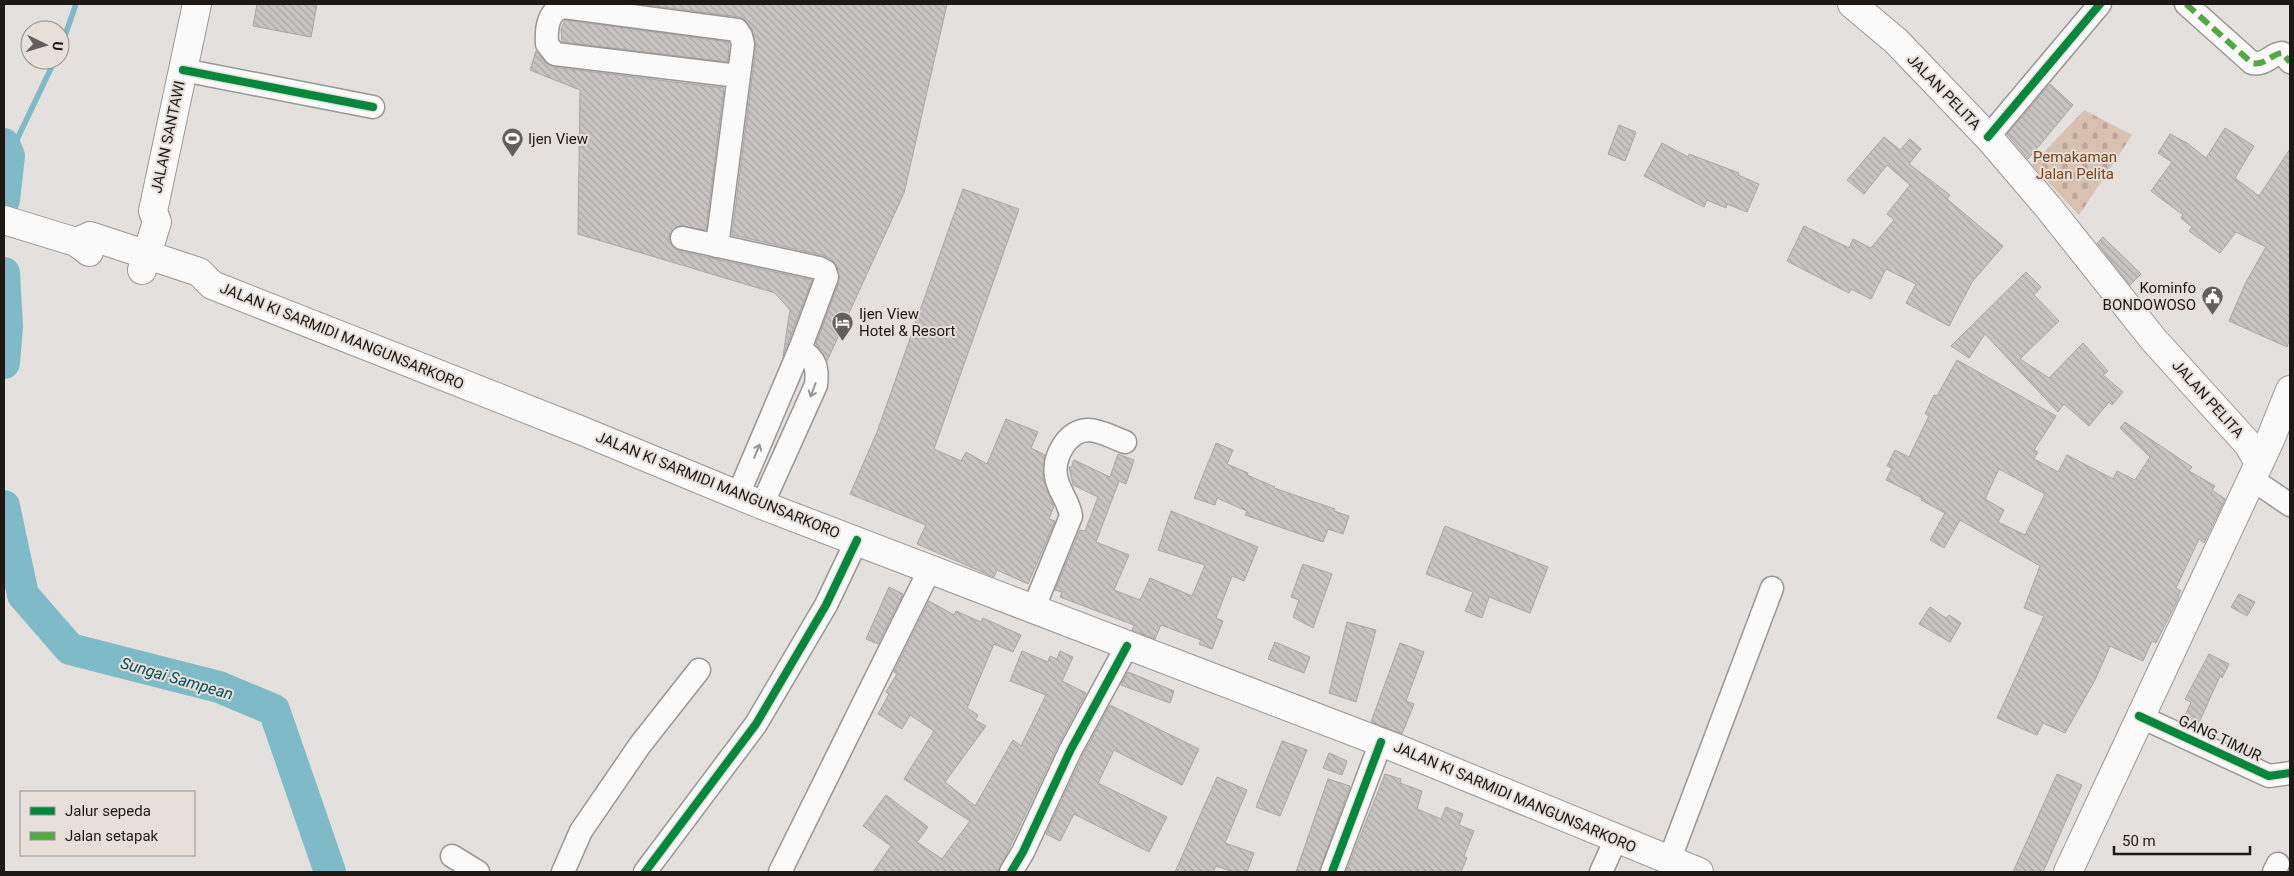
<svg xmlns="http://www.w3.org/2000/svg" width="2294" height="876" font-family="Roboto,sans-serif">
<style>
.cemetery{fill:url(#cemetery-stones)}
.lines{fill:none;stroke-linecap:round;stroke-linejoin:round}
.stream{stroke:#7ebbc7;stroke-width:5.5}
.river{stroke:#7ebbc7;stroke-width:32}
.building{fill:url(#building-back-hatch);stroke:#a8a5a3;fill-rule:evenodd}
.minor-casing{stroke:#999693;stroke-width:25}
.major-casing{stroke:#999693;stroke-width:30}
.minor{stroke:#fbfafa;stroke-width:22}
.major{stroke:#fbfafa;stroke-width:28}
.quiet{stroke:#52a942;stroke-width:6;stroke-dasharray:12 6;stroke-linecap:butt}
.cycleway-casing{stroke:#e7dfda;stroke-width:11}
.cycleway{stroke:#00873e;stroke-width:8}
.oneway{stroke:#979594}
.labels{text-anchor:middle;stroke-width:4;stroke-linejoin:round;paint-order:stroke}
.street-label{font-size:15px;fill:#1c1917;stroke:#e7dfda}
.poi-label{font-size:15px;fill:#1c1917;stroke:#e7dfda;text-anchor:start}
.park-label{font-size:15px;fill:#7e451c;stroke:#e7dfda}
.water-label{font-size:16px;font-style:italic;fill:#005260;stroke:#e7dfda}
</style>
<defs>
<pattern id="cemetery-stones" width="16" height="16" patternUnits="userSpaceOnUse" patternTransform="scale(1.25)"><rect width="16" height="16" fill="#d9c1b2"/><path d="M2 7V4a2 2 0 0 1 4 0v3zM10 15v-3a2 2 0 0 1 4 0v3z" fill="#baa598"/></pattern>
<pattern id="building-back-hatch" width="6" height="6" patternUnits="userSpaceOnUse" patternTransform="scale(1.25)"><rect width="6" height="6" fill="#c7c4c2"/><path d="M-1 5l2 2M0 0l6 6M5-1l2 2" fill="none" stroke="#aaa8a6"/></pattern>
</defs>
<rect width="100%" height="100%" fill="#e4e0dd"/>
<polygon class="cemetery" points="2084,110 2132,135 2079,215 2032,165"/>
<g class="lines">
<g class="stream">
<polyline points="60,50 76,4"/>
<polyline points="9,156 55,60"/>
</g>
<g class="river">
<polyline points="4,144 9,156 4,200"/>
<polyline points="4,273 7,327 4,363"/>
<polyline points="4,506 23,595 70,649 219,687 274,710 330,872"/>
</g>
</g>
<g class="building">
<polygon points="257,4 317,4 311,37 253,26"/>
<polygon points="639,4 947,4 904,193 827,361 816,344 839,282 837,266 831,259 822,255 732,235 756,46 752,29 744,19 739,17"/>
<polygon points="565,20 729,42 728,62 562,42 561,29"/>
<polygon points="536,51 545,62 553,67 724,88 706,230 678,226 669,235 669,242 673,247 679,251 812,280 783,356 790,310 775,293 578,234 580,90 530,70"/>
<polygon points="2050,84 2073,105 2028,159 2007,134"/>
<polygon points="1619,125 1636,132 1625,161 1608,154"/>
<polygon points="2225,128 2254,146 2235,178 2259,196 2290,149 2290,339 2287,347 2229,321 2246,282 2266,247 2236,232 2220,253 2189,231 2192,227 2181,218 2183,215 2151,191 2172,162 2158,153 2170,134 2187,143 2206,158"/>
<polygon points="1884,137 1900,150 1910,139 1921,149 1909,164 1950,195 1947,199 2003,246 1972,282 1949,326 1906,303 1916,284 1886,269 1871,299 1851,289 1849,293 1787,261 1804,226 1849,248 1853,239 1871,248 1894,220 1887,214 1910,185 1887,165 1864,194 1847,180"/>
<polygon points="1662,143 1688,157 1689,154 1739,173 1738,175 1759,184 1747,212 1727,204 1726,208 1707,200 1704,207 1644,176"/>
<polygon points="963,189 1019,209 934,449 961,461 966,452 987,464 1006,419 1038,432 1031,448 1045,455 1043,479 1054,506 1049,519 1055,521 1028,584 997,570 994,577 917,544 926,525 850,494 877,432"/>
<polygon points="2103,237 2141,274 2130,285 2097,243"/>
<polygon points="2026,272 2041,287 2034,295 2059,321 2020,359 2049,378 2083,343 2108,371 2103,375 2123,392 2112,405 2109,402 2089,426 2064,404 2058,412 1985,334 1969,358 1951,346"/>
<path d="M1957 360 2056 416 2034 450 2038 452 2034 459 2058 472 2067 455 2113 479 2117 471 2135 480 2150 457 2120 428 2125 422 2192 467 2189 471 2215 486 2212 490 2225 499 2204 543 2199 539 2176 588 2181 591 2178 596 2179 597 2156 643 2152 641 2143 661 2110 646 2095 680 2065 733 2043 723 2037 735 1997 718 2044 616 2024 608 2040 566 1960 520 1944 548 1930 540 1945 513 1921 500 1922 498 1886 480 1892 468 1887 466 1895 450 1909 457 1929 416 1925 414 1934 395 1937 396ZM1999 469 2045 494 2025 535 1998 522 2004 510 1985 499Z"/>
<polygon points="1216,443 1233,450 1227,464 1248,473 1247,475 1275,487 1274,488 1335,509 1334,511 1349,516 1343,534 1328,529 1323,542 1245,515 1247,511 1217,498 1215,505 1194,498"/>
<polygon points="1118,454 1134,460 1126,484 1119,481 1096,542 1129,555 1114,590 1140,600 1150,578 1192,596 1205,565 1158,550 1171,511 1258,547 1244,581 1232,576 1216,618 1223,621 1212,649 1199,644 1201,640 1161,625 1155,639 1132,630 1134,625 1060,597 1062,592 1055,590 1080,530 1085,531 1098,497 1073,485 1069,467 1071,468 1074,460 1110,477"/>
<polygon points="1445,526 1548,567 1530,613 1489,597 1482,618 1465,611 1473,592 1426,574"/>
<polygon points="1303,564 1332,574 1313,628 1293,617 1299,600 1291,597"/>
<polygon points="889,587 903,594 878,644 866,639"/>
<polygon points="2239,594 2255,602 2247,616 2231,607"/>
<polygon points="929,601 954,615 956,611 981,622 983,618 1021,635 1013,652 994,644 967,708 978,715 975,720 986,726 945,782 975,806 1013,740 1021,746 1046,695 1010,681 1022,651 1048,662 1050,656 1057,659 1060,651 1073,657 1062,681 1086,693 1058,745 998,872 873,872 891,846 863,826 886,795 928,827 917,842 942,859 970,821 904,779 934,731 910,715 902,729 878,714 889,694 886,692 897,674 894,672"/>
<polygon points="1930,607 1946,618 1949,615 1961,623 1950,642 1919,624"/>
<polygon points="1347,622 1376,630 1356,702 1329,693"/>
<polygon points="1275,642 1310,657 1304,673 1268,659"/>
<polygon points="1400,643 1424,652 1406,701 1414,704 1402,734 1371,722"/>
<polygon points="2209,654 2229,664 2222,678 2220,676 2197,727 2183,720 2191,702 2185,699"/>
<polygon points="1128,672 1174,691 1170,703 1121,685"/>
<polygon points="1110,705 1199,749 1182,785 1114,750 1098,783 1167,817 1149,852 1074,814 1060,841 1046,834 1082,757"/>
<polygon points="1282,741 1307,750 1280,816 1256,807"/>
<polygon points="1329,753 1347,761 1342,775 1323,768"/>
<polygon points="1385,774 1401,779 1400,783 1422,791 1417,809 1441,819 1446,807 1463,814 1459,825 1474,831 1464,856 1467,858 1461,872 1346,872"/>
<polygon points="2057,774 2082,785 2043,872 2013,872"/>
<polygon points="1217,777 1247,790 1225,843 1254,853 1247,872 1233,872 1216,866 1213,872 1175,872"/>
<polygon points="1328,779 1350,786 1319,872 1296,872"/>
</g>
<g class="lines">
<defs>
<g id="minor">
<path d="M2186 4 2252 63C2265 66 2271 54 2282 53L2290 62"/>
<polyline points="183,70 373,107"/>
<polyline points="1988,137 2100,4"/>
<polyline points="682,238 819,268 825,271 827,277 800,349 738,495"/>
<path d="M717 246 743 44 741 36 737 30 564 7C548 10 546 29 547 44L555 54 738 76"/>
<polyline points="2252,479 2290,505"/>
<path d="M762 505 816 385C818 368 816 359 800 349"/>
<path d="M1033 610 1071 516C1069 501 1058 491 1056 476 1053 458 1066 431 1088 430 1100 430 1114 438 1125 442"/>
<polyline points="2139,716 2269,776 2290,773"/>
<polyline points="452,856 478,872"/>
<polyline points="1669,861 1772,588"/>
<polyline points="563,872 581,831 640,745 699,670"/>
<polyline points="645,872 756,724 826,605 857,540"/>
<polyline points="780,872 930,569"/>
<polyline points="1011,872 1023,852 1070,751 1127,646"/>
<polyline points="1332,872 1381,742"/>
<polyline points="1601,872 1616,839"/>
<polyline points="2274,872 2278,864"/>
</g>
<g id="major">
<polyline points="1852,4 1896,41 1989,138 2048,207 2153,339 2248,444 2259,463"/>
<polyline points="4,220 76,242 89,252"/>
<polyline points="76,242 90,236 199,272 212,285 580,430 762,505 1391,746 1699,872"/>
<polyline points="142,270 157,222 153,211 197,4"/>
<polyline points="2068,872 2270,440 2290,390"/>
</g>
</defs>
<use href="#minor" class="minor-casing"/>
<use href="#major" class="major-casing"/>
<use href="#minor" class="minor"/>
<use href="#major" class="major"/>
<path class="quiet" d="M2186 4 2252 63C2265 66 2271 54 2282 53L2290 62"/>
<defs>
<g id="cycleway">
<polyline points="183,70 373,107"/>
<polyline points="1988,137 2100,4"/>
<polyline points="2139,716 2269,776 2290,773"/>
<polyline points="645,872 756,724 826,605 857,540"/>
<polyline points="1011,872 1023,852 1070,751 1127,646"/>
<polyline points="1332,872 1381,742"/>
</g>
</defs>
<use href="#cycleway" class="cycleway-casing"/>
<use href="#cycleway" class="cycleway"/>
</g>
<defs><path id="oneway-shaft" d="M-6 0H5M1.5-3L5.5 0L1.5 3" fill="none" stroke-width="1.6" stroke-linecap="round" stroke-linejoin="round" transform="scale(1.25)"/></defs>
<g class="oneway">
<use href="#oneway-shaft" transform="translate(813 390) rotate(111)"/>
<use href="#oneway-shaft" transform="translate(757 451) rotate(-67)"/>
</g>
<defs>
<symbol id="stadium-pin" viewBox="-11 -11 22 30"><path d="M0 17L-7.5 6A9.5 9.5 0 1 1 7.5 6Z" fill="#625f5c" stroke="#e7dfda"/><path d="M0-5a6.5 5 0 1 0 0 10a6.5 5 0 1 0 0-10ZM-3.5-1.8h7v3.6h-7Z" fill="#fff"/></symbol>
<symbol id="civic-pin" viewBox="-11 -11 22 30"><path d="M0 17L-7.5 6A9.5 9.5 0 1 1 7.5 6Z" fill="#625f5c" stroke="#e7dfda"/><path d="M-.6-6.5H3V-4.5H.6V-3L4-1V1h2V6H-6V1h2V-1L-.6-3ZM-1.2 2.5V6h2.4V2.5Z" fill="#fff"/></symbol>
<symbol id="hotel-pin" viewBox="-11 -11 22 30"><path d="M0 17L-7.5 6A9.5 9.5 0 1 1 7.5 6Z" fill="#625f5c" stroke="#e7dfda"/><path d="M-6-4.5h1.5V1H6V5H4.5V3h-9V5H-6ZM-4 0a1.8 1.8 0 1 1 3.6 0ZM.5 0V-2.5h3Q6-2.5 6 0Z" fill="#fff"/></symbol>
</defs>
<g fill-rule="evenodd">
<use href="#stadium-pin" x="500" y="126" width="25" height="34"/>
<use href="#civic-pin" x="2200" y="284" width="25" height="34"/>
<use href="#hotel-pin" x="830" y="310" width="25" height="34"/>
</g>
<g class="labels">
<g class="street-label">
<text transform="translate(1944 92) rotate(46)" y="5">JALAN PELITA</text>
<text transform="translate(168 137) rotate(-78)" y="5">JALAN SANTAWI</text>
<text transform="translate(342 336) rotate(22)" y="5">JALAN KI SARMIDI MANGUNSARKORO</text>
<text transform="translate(2208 399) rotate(48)" y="5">JALAN PELITA</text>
<text transform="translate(718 485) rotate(22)" y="5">JALAN KI SARMIDI MANGUNSARKORO</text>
<text transform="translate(2220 738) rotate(25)" y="5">GANG TIMUR</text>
<text transform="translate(1515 797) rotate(23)" y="5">JALAN KI SARMIDI MANGUNSARKORO</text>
</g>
<g class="poi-label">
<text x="528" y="144">Ijen View</text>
<text x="2196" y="293" text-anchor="end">Kominfo<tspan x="2196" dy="17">BONDOWOSO</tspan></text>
<text x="859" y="319">Ijen View<tspan x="859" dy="17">Hotel &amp; Resort</tspan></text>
</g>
<g class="park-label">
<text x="2075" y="162">Pemakaman<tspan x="2075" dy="17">Jalan Pelita</tspan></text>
</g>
<g class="water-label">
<text transform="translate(177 678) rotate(16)" y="6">Sungai Sampean</text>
</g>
</g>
<rect width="2294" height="876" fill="none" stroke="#1c1917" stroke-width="10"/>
<rect x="20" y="791" width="175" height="65" fill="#e7dfda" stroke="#96908c"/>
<rect x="30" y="807" width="25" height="8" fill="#00873e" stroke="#96908c"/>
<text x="65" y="816" font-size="15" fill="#1c1917">Jalur sepeda</text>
<rect x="30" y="832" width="25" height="8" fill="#52a942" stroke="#96908c"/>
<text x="65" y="841" font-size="15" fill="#1c1917">Jalan setapak</text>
<g transform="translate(45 45) rotate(95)"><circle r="24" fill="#e7dfda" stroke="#96908c"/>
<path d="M0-4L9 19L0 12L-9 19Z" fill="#625f5c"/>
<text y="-8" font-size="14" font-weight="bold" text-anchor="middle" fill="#1c1917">U</text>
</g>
<path d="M2114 846v8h136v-8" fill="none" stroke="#1c1917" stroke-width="2.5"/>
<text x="2122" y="846" font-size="15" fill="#1c1917" stroke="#e7dfda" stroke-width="4" paint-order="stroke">50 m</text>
</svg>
